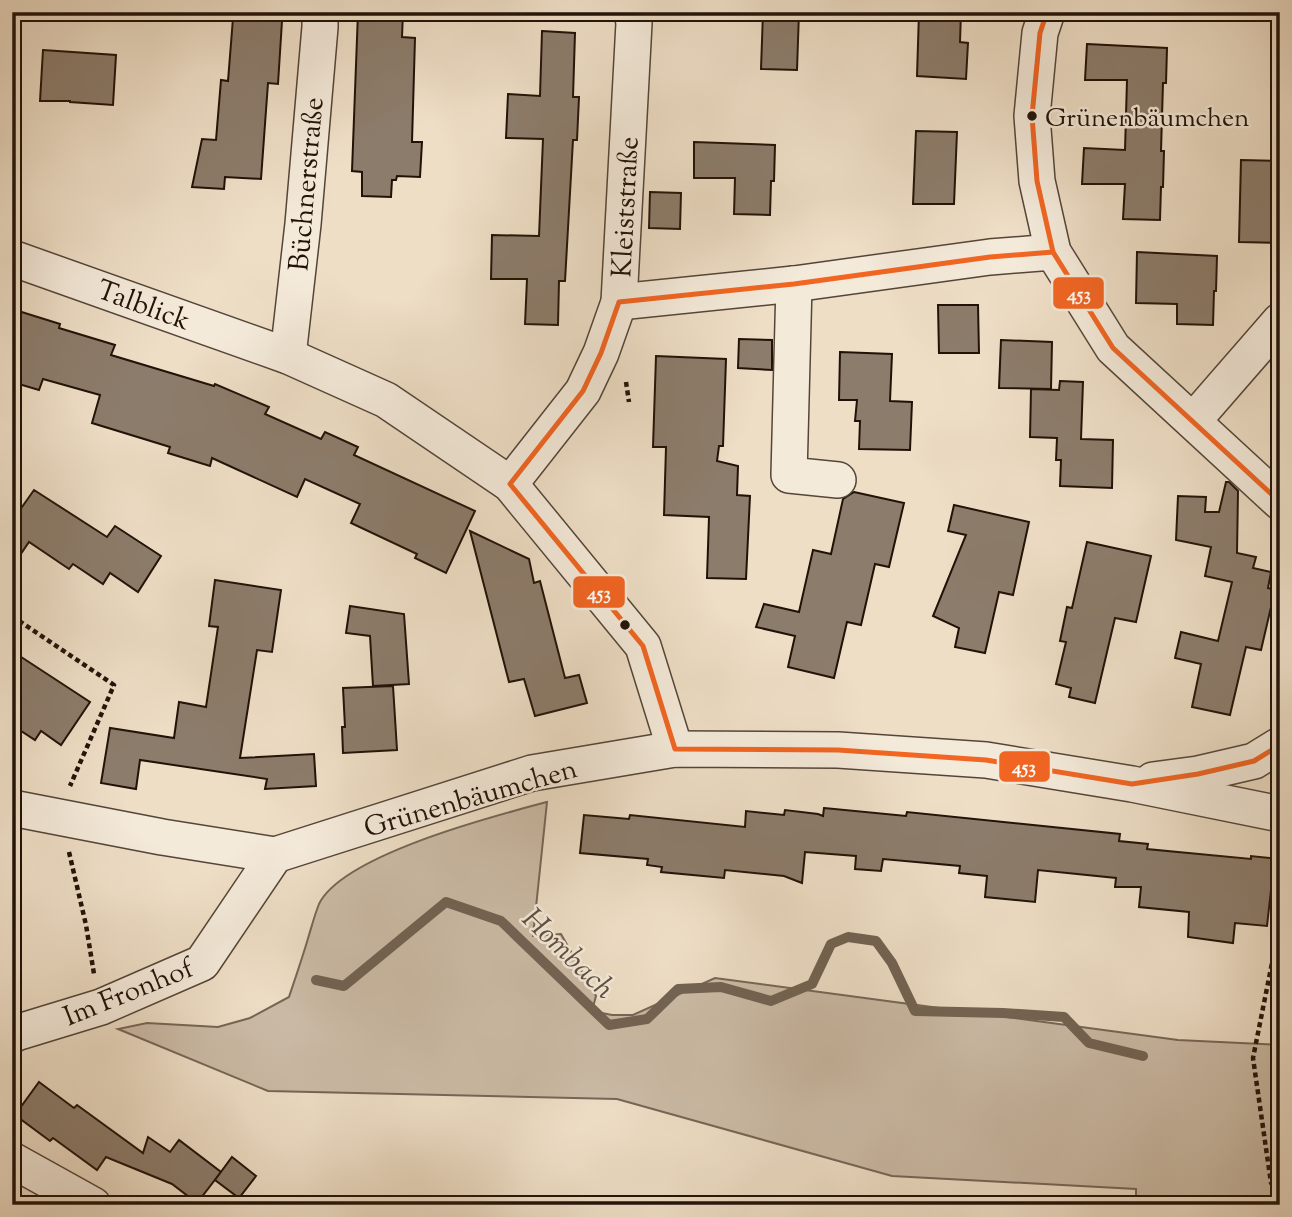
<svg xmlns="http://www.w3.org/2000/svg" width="1292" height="1217" font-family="'Sorts Mill Goudy',serif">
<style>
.green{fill:#cbbba6;stroke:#766657;stroke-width:2}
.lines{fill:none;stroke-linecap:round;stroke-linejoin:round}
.stream{stroke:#726353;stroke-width:10}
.building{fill:#8c7c6b;stroke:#211208;stroke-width:2}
.minor-casing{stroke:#544538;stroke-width:38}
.path{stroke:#211208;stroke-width:4.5;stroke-dasharray:5 3.5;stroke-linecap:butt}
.minor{stroke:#f4eada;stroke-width:35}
.bus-1-casing{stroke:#f4eada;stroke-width:10}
.bus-1{stroke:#f26522;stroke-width:5}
.bus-dot{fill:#211208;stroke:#f4eada;stroke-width:2.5}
.labels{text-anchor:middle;stroke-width:5;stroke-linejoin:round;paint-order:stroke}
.bus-label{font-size:26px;fill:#211208;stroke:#f4eada;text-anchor:start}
.street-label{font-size:28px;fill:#211208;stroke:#f4eada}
.water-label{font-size:30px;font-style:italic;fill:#5e4f40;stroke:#f4eada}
.line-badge{stroke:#f4eada;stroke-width:2.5}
.badge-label{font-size:19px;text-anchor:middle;font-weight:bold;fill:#fff}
</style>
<rect width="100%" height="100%" fill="#eedec6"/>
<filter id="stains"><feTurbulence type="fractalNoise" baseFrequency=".00286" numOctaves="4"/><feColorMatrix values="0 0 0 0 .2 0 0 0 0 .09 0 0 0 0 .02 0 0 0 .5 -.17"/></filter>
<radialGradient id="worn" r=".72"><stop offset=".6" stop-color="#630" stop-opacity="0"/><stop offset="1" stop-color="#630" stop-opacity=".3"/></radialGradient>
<path class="green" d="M547 802 533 936 561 934 596 996 592 1011 612 1015H633L715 978 1178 1040 1280 1045V1205H1136V1189L892 1176 617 1099 268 1091 118 1029 147 1023 218 1027 250 1018 289 997C296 976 303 956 309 935 312 925 315 914 319 904 343 855 494 816 547 802Z"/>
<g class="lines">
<polyline class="stream" points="316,980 344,986 446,902 501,921 609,1025 647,1019 678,989 721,987 771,1001 812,984 831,944 848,937 876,941 892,963 915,1011 1003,1013 1064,1017 1089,1043 1143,1056"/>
</g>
<g class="building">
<polygon points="358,12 403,12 402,37 415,38 412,142 422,142 420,177 397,176 396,180 392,180 391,197 362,196 362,172 352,171"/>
<polygon points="763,12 799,12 797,70 761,69"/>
<polygon points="919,12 961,12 960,42 968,43 966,79 917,76"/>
<polygon points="233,18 282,21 278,84 268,83 261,179 225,177 224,189 192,187 202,139 216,140 221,80 228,81"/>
<polygon points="542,31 575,33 573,97 579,97 577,140 573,140 565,281 559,281 558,325 525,324 527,279 491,279 492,235 539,236 543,139 506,138 508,94 540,96"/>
<polygon points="1087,44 1167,48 1166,83 1163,83 1161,151 1164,151 1163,187 1161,187 1160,220 1123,219 1125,184 1082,184 1084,148 1125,150 1127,80 1085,80"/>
<polygon points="43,50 116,55 113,105 70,102 70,101 40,101"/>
<polygon points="916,131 957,132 954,204 913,204"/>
<polygon points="694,142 775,145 774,181 771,181 770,215 734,214 735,178 694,178"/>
<polygon points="1241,160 1280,161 1280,243 1239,242"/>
<polygon points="650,192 681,193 680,229 649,228"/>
<polygon points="1137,252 1217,256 1216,291 1214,291 1213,325 1177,324 1177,304 1136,303"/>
<polygon points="938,305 978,305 979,353 939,353"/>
<polygon points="12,309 60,324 59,328 115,345 111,355 214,386 215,384 269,407 265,414 321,439 325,432 358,447 354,455 475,511 446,573 415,558 417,554 351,523 360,504 305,479 297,497 212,458 210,466 168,453 170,447 92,423 100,395 43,379 39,390 12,382"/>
<polygon points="739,339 772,340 772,370 738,368"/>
<polygon points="1001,340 1052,342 1051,389 999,388"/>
<polygon points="840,352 892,354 890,401 912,402 910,450 859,449 860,421 855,421 857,400 839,400"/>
<polygon points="656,356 726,359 723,446 719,446 717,461 738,466 737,495 750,496 746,579 707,578 709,517 664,515 666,447 653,447"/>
<polygon points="1060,381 1083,382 1081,439 1113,440 1112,488 1060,486 1061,460 1056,460 1057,438 1030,437 1031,389 1059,390"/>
<polygon points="1226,482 1229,482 1238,491 1237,553 1256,557 1253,568 1271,572 1268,588 1275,590 1261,650 1246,647 1230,715 1192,707 1201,664 1175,658 1181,632 1218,641 1232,582 1205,576 1211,547 1176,540 1178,496 1206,497 1205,512 1219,512"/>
<polygon points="34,490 107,537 115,526 161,556 138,592 110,573 103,584 73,564 69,569 29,542 12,567 12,501 22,507"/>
<polygon points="854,492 904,503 889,567 875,564 861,625 847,622 834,678 788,667 795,636 756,627 764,604 799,612 813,550 831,554 843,499"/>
<polygon points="954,505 1029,522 1013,595 999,592 985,653 955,647 959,628 933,616 966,535 948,531"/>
<polygon points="470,531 529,559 534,583 540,581 565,678 579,675 587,703 535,716 524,679 509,682"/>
<polygon points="1087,542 1151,556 1136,622 1115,618 1095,703 1069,697 1071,688 1056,684 1066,642 1060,641 1067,607 1072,608"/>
<polygon points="215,580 281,590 272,652 257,650 240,758 314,754 316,786 265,789 267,779 140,760 136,789 101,783 110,728 174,738 179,702 206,707 218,627 209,626"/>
<polygon points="350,606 404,614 409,684 373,686 370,636 346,633"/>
<polygon points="12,651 90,702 61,745 41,731 35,740 12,725"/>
<polygon points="393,686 397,750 343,753 342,727 345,727 343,688"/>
<polygon points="824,808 906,816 907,812 1120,834 1119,841 1148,844 1147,849 1251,859 1251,856 1280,859 1280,891 1271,890 1267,926 1235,923 1233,943 1188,937 1189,912 1139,907 1141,887 1115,887 1116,878 1038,870 1035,902 985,897 987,876 959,873 960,866 883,859 881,871 855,869 856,856 805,852 802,883 784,876 725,870 724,878 661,872 662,867 647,865 648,859 580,853 584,815 629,819 630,815 745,827 746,811 784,815 785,810 818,814 823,816"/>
<polygon points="39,1082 74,1108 77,1105 143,1153 148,1137 170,1152 179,1140 221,1172 197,1203 172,1184 106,1157 97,1170 53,1138 50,1141 15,1115"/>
<polygon points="232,1157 256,1176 239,1198 215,1180"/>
</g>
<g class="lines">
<defs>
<g id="minor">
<polyline points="1047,12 1040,33 1032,116 1037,181 1053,252 1113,348 1280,502"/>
<polyline points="12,258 288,356 386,400 510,484 643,646 675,749"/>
<polyline points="794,284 789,475 838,480"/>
<polyline points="619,302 794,284 990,257 1053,252"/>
<polyline points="288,356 303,224 320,27 320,12"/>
<polyline points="1193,421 1280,321"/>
<polyline points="510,484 583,391 601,353 619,302 634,23 632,12"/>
<polyline points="1153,780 1198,774 1254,761 1280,745"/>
<polyline points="12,808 162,837 275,855 532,773 675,749 838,750 986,760 1132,784 1280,814"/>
<polyline points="12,1035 19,1032 101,1007 202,963 275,855"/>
<polyline points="12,1160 93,1205"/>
</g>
</defs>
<use href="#minor" class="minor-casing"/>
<g class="path">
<polyline points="626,382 629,402"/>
<polyline points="12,616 114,685 70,786"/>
<polyline points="69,852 86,925 94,974"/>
<polyline points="1280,940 1274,953 1253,1058 1271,1183 1280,1195"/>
</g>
<use href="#minor" class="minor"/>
<defs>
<g id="bus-1">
<polyline points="1047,12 1040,33 1032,116 1037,181 1053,252 1113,348 1280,502"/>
<polyline points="1053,252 990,257 794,284 619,302 601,353 583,391 510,484 643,646 675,749 838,750 986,760 1132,784 1198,774 1254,761 1280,745"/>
</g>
</defs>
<use href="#bus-1" class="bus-1-casing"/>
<use href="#bus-1" class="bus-1"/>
</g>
<g class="bus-dot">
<circle cx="1032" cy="116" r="6"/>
<circle cx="625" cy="625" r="6"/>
</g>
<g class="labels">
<g class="bus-label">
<text x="1045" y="126">Grünenbäumchen</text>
</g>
<g class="street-label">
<text transform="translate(305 184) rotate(-85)" y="10">Büchnerstraße</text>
<text transform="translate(624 207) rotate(-87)" y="10">Kleiststraße</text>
<text transform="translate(144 304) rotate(20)" y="10">Talblick</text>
<text transform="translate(470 797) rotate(-16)" y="10">Grünenbäumchen</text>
<text transform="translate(128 991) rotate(-22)" y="10">Im Fronhof</text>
</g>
<g class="water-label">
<text transform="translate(569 953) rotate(44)" y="10">Hombach</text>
</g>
</g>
<g class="line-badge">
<rect x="1052" y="276" width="53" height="34" rx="7" fill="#f26522"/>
<rect x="572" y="575" width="54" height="34" rx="7" fill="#f26522"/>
<rect x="998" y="750" width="53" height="33" rx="7" fill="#f26522"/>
</g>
<g class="badge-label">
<text x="1079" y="300">453</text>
<text x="599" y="599">453</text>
<text x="1024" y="773">453</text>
</g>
<rect width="1292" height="1217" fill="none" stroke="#eedec6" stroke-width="42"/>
<rect x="14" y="14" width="1264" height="1189" fill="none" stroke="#211208" stroke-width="3.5"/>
<rect x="21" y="21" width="1250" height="1175" fill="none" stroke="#211208" stroke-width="2"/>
<rect width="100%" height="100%" filter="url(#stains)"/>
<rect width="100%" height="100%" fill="url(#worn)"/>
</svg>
